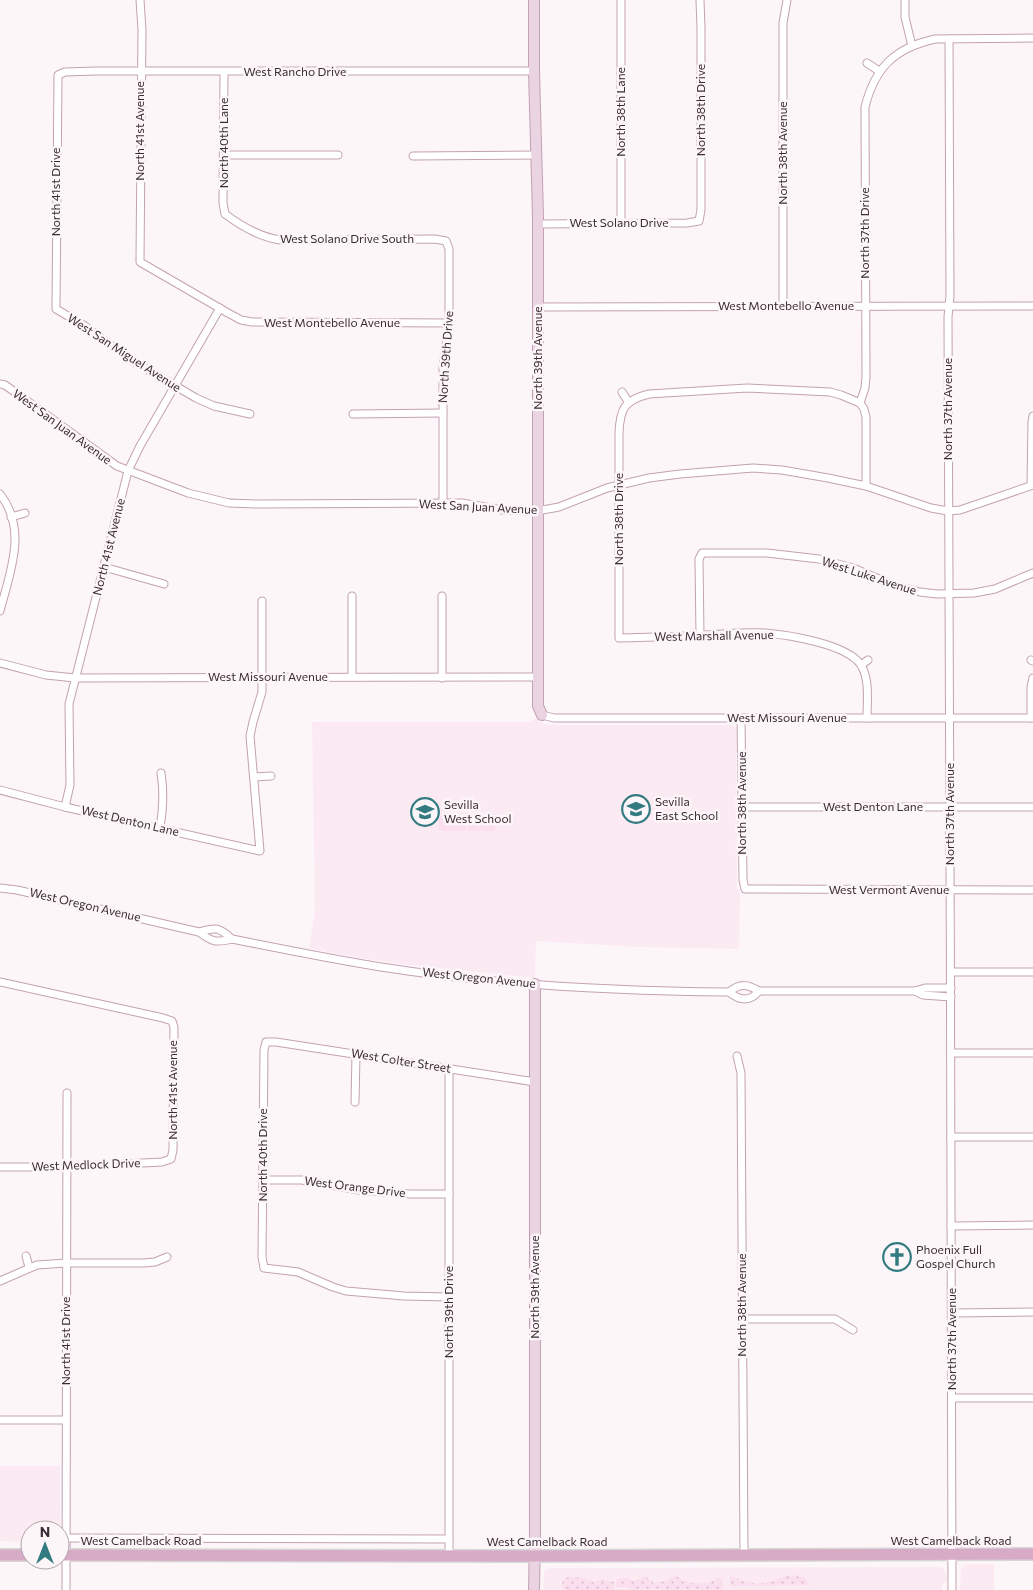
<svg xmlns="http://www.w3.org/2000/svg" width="1033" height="1590" font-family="Commissioner,sans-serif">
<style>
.built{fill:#fceaf3}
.grass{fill:url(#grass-dots)}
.green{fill:#fbdfee}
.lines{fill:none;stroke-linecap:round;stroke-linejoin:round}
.street-casing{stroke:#c3a1b3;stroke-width:9}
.secondary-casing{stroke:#c3a1b3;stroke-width:12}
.primary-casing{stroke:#d8d5d6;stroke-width:14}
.street{stroke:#fff;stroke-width:7}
.secondary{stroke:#ebd4e2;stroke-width:10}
.primary{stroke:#d7aac5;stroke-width:11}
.labels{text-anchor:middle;stroke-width:5;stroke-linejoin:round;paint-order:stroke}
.street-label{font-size:12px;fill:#3a2c34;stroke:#fdf6f9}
.poi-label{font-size:12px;fill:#3a2c34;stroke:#fdf6f9;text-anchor:start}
</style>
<defs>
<pattern id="grass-dots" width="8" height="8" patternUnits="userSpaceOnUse" patternTransform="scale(1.25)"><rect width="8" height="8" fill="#fbdfee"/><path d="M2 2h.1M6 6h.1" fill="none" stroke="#d8c0cd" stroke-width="1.8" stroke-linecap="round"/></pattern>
</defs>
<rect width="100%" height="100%" fill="#fdf6f9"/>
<g class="built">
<polygon points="536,718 544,724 551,725 731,725 736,728 737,888 740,893 739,949 638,947 536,941 535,978 410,965 359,958 309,948 315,910 312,722 529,722"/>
<polygon points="0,1466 60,1466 60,1538 60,1530 30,1530 30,1542 0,1541"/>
<polygon points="969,1564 994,1564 994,1590 960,1590 961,1569 964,1565"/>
<polygon points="938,1567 943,1568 947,1576 947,1580 942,1585 942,1590 543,1590 544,1572 549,1568"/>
</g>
<g class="grass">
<path d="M795 1575 805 1578 809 1585 730 1586V1576C745 1580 751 1586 768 1582 778 1580 785 1575 795 1575Z"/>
<path d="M645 1576 654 1583 665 1581 675 1576C679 1577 682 1580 686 1581 697 1585 709 1585 718 1578L722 1579V1590L639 1589 637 1590 630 1589 629 1587H616V1580C624 1576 627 1578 634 1581Z"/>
<path d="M568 1577 584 1578 593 1582 603 1579 614 1582V1590H564C561 1584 561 1580 568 1577Z"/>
</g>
<g class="green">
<rect x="439" y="815" width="27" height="16"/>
<rect x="468" y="815" width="27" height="16"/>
</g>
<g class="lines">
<defs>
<g id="street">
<polyline points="140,0 142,30 140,262 228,313 241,320 252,322 449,323"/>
<polyline points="905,0 905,17 912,46"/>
<path d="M949 39 950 296 948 317C947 741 954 1166 952 1590"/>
<polyline points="867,63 879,71"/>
<path d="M224 72 223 203 225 214C241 226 260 237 280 240L435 239 446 241 449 249V323L443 367V503"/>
<polyline points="224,155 338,155"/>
<polyline points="413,156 537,155"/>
<polyline points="621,223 621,0"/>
<polyline points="538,224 687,223 699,221 701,210 701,28 700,0"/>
<polyline points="783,306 783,23 787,0"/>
<polyline points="538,307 1033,306"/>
<polyline points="0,384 5,385 117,466 188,493 229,503 257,504 462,503 502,510 537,511 559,507 607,488 649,478 680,474 753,468 782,470 828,478 866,486 931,508 948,511 960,510 1033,485"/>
<polyline points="622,392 629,403"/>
<path d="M860 403 841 395 830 392 747 388 649 394C624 400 620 409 619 433V638C648 637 676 637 704 635 724 634 745 632 765 633 789 635 847 644 861 665 870 680 867 701 867 718"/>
<polyline points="250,414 214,406 196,398 131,360 85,326 56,309 58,75 65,72 95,71 534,71"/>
<polyline points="353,414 443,413"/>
<polyline points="1031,485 1032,422 1033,416"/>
<path d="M866 486V417L864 409 860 403 865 388 866 377 865 107C875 67 895 48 935 39L1033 38"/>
<path d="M0 494C28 530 10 572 0 611"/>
<polyline points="11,517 25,513"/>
<polyline points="104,567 164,584"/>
<polyline points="352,596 352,677"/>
<polyline points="442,596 442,678"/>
<polyline points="700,636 699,559 702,553 767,553 819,559 853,568 891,584 920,592 937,594 974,593 995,589 1033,573"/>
<polyline points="1031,660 1033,661"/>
<polyline points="0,663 46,675 75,678 538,677"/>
<polyline points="861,665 868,660"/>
<polyline points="542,715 554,718 1033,718"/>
<polyline points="741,718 743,880 745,889 1033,890"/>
<polyline points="1031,718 1031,687 1033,678"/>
<polyline points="254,777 271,776"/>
<polyline points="0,790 65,807 260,851 250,736 253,722 262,692 262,601"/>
<polyline points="65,807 70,785 69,704 128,471 140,446 220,308"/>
<polyline points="743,807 1033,807"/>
<path d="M160 828C163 810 164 791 161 773"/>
<path d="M0 888 17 890 199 932C212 942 216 943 232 939 282 949 331 959 381 967 496 985 613 991 729 992 740 1001 750 1002 759 991"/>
<path d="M199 932C216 927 219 927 232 939"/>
<polyline points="951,972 1033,972"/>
<polyline points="0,982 163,1018 172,1021 174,1027 173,1150 171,1159 162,1162 66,1167 0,1167"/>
<polyline points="915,991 923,995 951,997"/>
<path d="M729 992C740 983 747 984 759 991H915L925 988H951"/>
<polyline points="951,1053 1033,1053"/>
<polyline points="737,1056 741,1073 744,1555"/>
<polyline points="449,1069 449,1555"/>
<polyline points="355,1102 356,1055"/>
<polyline points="951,1137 1033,1137"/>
<polyline points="262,1180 302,1180 359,1190 410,1194 449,1194"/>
<polyline points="951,1226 1033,1225"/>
<polyline points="26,1256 29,1267"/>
<polyline points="0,1281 37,1265 66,1263 144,1263 155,1262 167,1257"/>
<polyline points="449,1297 404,1296 346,1291 333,1287 298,1272 264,1268 262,1257 264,1050 266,1042 276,1042 535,1082"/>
<polyline points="952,1313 1033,1312"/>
<polyline points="742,1319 835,1319 853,1330"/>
<polyline points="952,1398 1033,1398"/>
<polyline points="0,1420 66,1420"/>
<polyline points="66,1538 449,1539"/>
<polyline points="66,1590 67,1093"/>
</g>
<g id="secondary">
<polyline points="534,0 534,71 538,217 538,706 542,715"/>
<polyline points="534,1590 535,1538 535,984"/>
</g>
<g id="primary">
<polyline points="0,1555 30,1555"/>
<polyline points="60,1555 534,1556 1033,1554"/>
</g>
</defs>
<use href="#street" class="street-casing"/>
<use href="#secondary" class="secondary-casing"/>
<use href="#primary" class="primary-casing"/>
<use href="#street" class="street"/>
<use href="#secondary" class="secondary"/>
<use href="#primary" class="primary"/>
</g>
<defs>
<symbol id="school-ring" viewBox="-11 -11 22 22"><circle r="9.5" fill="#fdf6f9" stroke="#327b81" stroke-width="1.5"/><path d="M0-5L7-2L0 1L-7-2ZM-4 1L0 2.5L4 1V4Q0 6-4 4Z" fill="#327b81"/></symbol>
<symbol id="church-ring" viewBox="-11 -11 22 22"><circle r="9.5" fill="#fdf6f9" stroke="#327b81" stroke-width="1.5"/><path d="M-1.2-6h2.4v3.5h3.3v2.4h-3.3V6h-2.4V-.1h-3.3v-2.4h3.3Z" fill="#327b81"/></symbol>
</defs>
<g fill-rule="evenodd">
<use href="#school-ring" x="620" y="793" width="32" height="32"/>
<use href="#school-ring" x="409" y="796" width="32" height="32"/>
<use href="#church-ring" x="881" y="1241" width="32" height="32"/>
</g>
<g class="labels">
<g class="street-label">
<text x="295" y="76">West Rancho Drive</text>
<text transform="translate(701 110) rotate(-90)" y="4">North 38th Drive</text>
<text transform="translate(621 112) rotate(-90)" y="4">North 38th Lane</text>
<text transform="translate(140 131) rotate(-90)" y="4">North 41st Avenue</text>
<text transform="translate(224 143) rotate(-90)" y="4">North 40th Lane</text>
<text transform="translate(783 153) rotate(-90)" y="4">North 38th Avenue</text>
<text transform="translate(56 192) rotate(-90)" y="4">North 41st Drive</text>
<text x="619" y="227">West Solano Drive</text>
<text transform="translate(865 233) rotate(-90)" y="4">North 37th Drive</text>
<text x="347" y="243">West Solano Drive South</text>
<text x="786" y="310">West Montebello Avenue</text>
<text x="332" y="327">West Montebello Avenue</text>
<text transform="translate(124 353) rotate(33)" y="4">West San Miguel Avenue</text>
<text transform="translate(446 357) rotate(-86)" y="4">North 39th Drive</text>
<text transform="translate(538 358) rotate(-90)" y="4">North 39th Avenue</text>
<text transform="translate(948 409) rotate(-90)" y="4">North 37th Avenue</text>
<text transform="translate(62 427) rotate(36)" y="4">West San Juan Avenue</text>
<text transform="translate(478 507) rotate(3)" y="4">West San Juan Avenue</text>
<text transform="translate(619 519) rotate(-90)" y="4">North 38th Drive</text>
<text transform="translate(109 547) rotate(-76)" y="4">North 41st Avenue</text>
<text transform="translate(869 576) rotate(18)" y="4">West Luke Avenue</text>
<text transform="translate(714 636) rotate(-1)" y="4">West Marshall Avenue</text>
<text x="268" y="681">West Missouri Avenue</text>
<text x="787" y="722">West Missouri Avenue</text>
<text transform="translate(742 803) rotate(-90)" y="4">North 38th Avenue</text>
<text x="873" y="811">West Denton Lane</text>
<text transform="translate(950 814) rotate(-90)" y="4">North 37th Avenue</text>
<text transform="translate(130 821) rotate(13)" y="4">West Denton Lane</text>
<text x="889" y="894">West Vermont Avenue</text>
<text transform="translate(85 905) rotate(13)" y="4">West Oregon Avenue</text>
<text transform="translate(479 978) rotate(6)" y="4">West Oregon Avenue</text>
<text transform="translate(401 1061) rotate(9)" y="4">West Colter Street</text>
<text transform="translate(173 1090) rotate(-90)" y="4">North 41st Avenue</text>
<text transform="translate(263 1155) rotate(-90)" y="4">North 40th Drive</text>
<text transform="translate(86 1165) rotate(-2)" y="4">West Medlock Drive</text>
<text transform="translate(355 1187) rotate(7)" y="4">West Orange Drive</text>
<text transform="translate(535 1287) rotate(-90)" y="4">North 39th Avenue</text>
<text transform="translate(742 1305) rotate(-90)" y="4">North 38th Avenue</text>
<text transform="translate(449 1312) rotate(-90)" y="4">North 39th Drive</text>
<text transform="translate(952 1339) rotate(-90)" y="4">North 37th Avenue</text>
<text transform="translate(66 1341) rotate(-90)" y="4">North 41st Drive</text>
<text x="141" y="1545">West Camelback Road</text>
<text x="951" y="1545">West Camelback Road</text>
<text x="547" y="1546">West Camelback Road</text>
</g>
<g class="poi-label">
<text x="655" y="806">Sevilla<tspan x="655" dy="14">East School</tspan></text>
<text x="444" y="809">Sevilla<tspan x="444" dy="14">West School</tspan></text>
<text x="916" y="1254">Phoenix Full<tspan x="916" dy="14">Gospel Church</tspan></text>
</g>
</g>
<g transform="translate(45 1545)"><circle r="24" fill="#fdf6f9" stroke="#afa5aa"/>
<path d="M0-4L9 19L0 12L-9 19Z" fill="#327b81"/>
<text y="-8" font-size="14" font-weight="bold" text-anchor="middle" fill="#3a2c34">N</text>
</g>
</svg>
